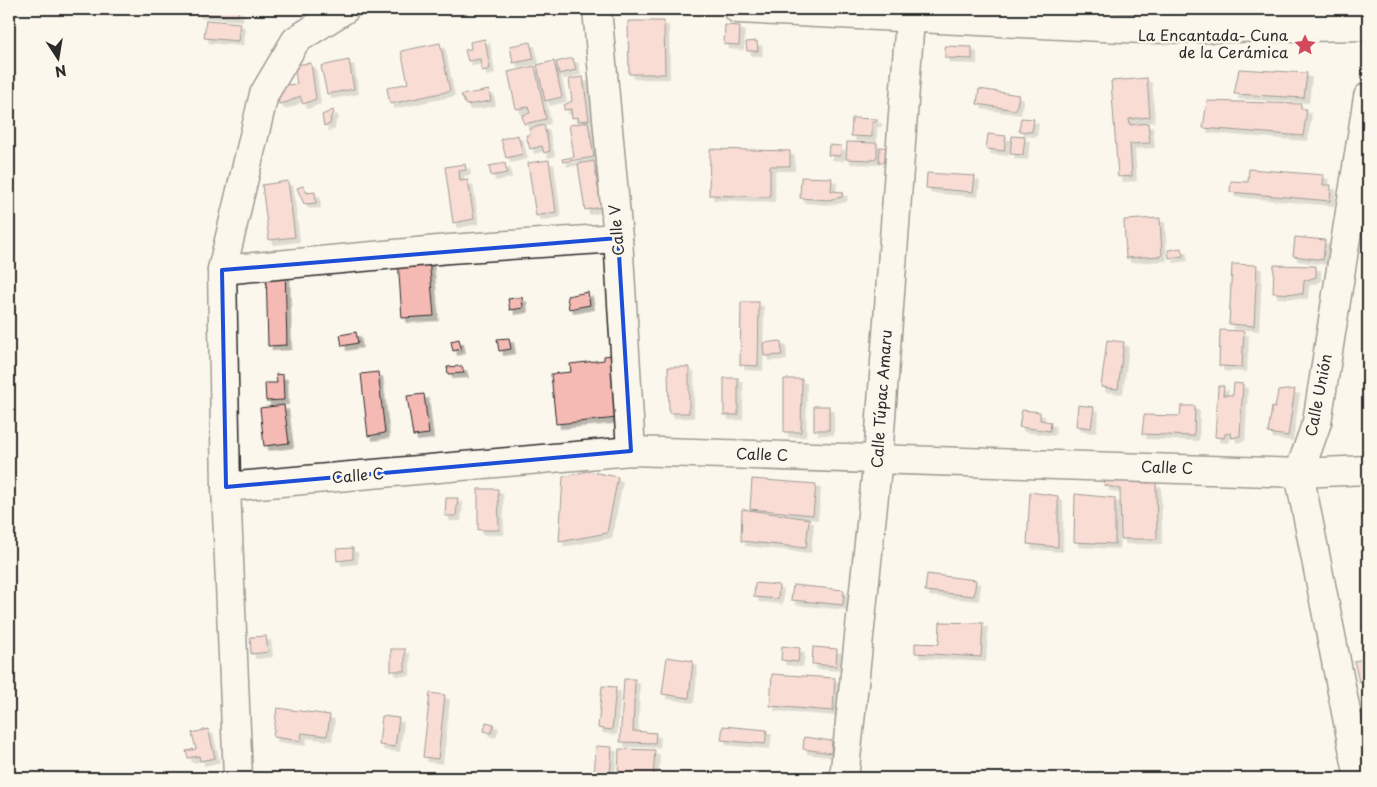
<svg xmlns="http://www.w3.org/2000/svg" width="1377" height="787" font-family="'Playpen Sans',sans-serif">
<style>
.built{fill:#fae5dc}
.building{fill:#f6bab5;stroke:#2b2b2b;filter:url(#shadow)}
.lines{fill:none;stroke-linecap:round;stroke-linejoin:round}
.minor-casing{stroke:#2b2b2b;stroke-width:31}
.secondary-casing{stroke:#2b2b2b;stroke-width:31}
.minor{stroke:#fbf7ec;stroke-width:28}
.secondary{stroke:#fbf7ec;stroke-width:28}
.marked{fill:none;stroke:#1d4ed8;stroke-width:4;stroke-linejoin:round}
.labels{text-anchor:middle;stroke-width:5;stroke-linejoin:round;paint-order:stroke}
.poi-label{font-size:15px;fill:#2b2b2b;stroke:#fbf7ec;text-anchor:end}
.street-label{font-size:15px;fill:#2b2b2b;stroke:#fbf7ec}
</style>
<defs>
<filter id="shadow"><feDropShadow dx="4.5" dy="4.5" stdDeviation="0" flood-color="#0004"/></filter>
</defs>
<rect width="100%" height="100%" fill="#fbf7ec"/>
<filter id="ink" filterUnits="userSpaceOnUse"><feTurbulence type="fractalNoise" baseFrequency=".02" numOctaves="2"/><feDisplacementMap in="SourceGraphic" scale="10" xChannelSelector="R" yChannelSelector="G"/><feConvolveMatrix kernelMatrix="1 2 1 2 8 2 1 2 1" color-interpolation-filters="sRGB"/></filter>
<g filter="url(#ink)">
<polygon class="built" points="1368,395 1368,453 1363,452"/>
<g class="building">
<polygon points="197,9 239,9 238,16 196,13"/>
<polygon points="206,20 240,23 238,41 204,38"/>
<polygon points="628,21 664,21 665,74 629,74"/>
<polygon points="725,25 740,26 739,45 724,44"/>
<polygon points="485,39 490,69 482,71 480,59 468,61 465,50 471,49 470,42"/>
<polygon points="757,41 758,51 747,51 746,42"/>
<polygon points="530,42 534,59 513,63 510,46"/>
<polygon points="440,43 450,91 390,104 387,88 408,83 401,51"/>
<polygon points="945,46 972,47 972,59 945,58"/>
<polygon points="573,58 576,70 559,74 556,62"/>
<polygon points="349,60 354,89 327,94 321,66"/>
<polygon points="554,61 562,97 545,101 537,65"/>
<polygon points="311,63 316,99 303,104 300,96 288,102 279,104 277,86 297,84 294,65"/>
<polygon points="535,66 546,119 524,124 522,115 530,113 528,107 516,109 508,72"/>
<polygon points="1239,69 1307,73 1304,98 1234,94"/>
<polygon points="583,77 589,120 579,121 578,117 572,118 571,109 564,110 564,105 572,101 569,79"/>
<polygon points="1147,78 1150,117 1129,119 1130,125 1148,123 1150,143 1130,144 1132,176 1118,177 1111,81"/>
<polygon points="979,89 1019,95 1016,110 977,104"/>
<polygon points="489,90 491,101 466,105 461,95"/>
<polygon points="1207,101 1301,104 1301,109 1307,109 1303,136 1203,128"/>
<polygon points="333,110 334,114 331,116 330,124 324,126 322,115"/>
<polygon points="852,118 877,119 877,122 872,122 872,137 851,136"/>
<polygon points="1021,118 1034,119 1032,132 1019,131"/>
<polygon points="588,122 594,157 563,162 562,159 574,157 569,125"/>
<polygon points="544,125 550,151 544,153 542,146 530,149 526,135 530,135 529,129"/>
<polygon points="988,134 1006,136 1004,151 986,149"/>
<polygon points="518,135 523,154 506,158 501,139"/>
<polygon points="1012,136 1025,137 1023,155 1010,154"/>
<polygon points="847,142 877,143 877,157 873,160 846,159"/>
<polygon points="829,145 841,146 840,156 828,155"/>
<polygon points="880,147 896,148 894,163 879,162"/>
<polygon points="710,149 790,151 790,166 770,166 770,197 709,195"/>
<polygon points="549,160 556,212 536,216 528,163"/>
<polygon points="594,161 601,207 585,210 578,164"/>
<polygon points="505,163 507,173 491,176 489,166"/>
<polygon points="465,164 466,170 459,171 460,181 468,180 474,219 453,223 445,167"/>
<polygon points="1249,169 1324,175 1323,185 1331,185 1330,201 1230,192 1231,181 1248,182"/>
<polygon points="927,173 975,176 973,192 926,188"/>
<polygon points="801,177 832,178 831,191 843,192 842,197 828,200 800,198"/>
<polygon points="288,181 295,237 269,240 262,185"/>
<polygon points="303,186 307,193 315,192 316,203 304,204 297,188"/>
<polygon points="1160,218 1162,256 1126,258 1124,220"/>
<polygon points="1295,237 1325,240 1323,260 1293,256"/>
<polygon points="1181,248 1183,256 1169,258 1168,250"/>
<polygon points="429,258 434,316 402,318 398,260"/>
<polygon points="1232,264 1257,265 1254,326 1229,324"/>
<polygon points="1274,265 1316,266 1316,277 1304,281 1303,294 1273,293"/>
<polygon points="285,267 287,345 268,346 266,268"/>
<polygon points="588,292 590,305 569,309 567,296"/>
<polygon points="522,297 523,308 510,310 508,299"/>
<polygon points="741,302 759,302 758,366 740,365"/>
<polygon points="1220,330 1244,331 1242,367 1219,366"/>
<polygon points="356,332 358,343 342,346 340,335"/>
<polygon points="509,338 511,349 499,351 497,339"/>
<polygon points="459,339 461,349 453,351 451,341"/>
<polygon points="1107,340 1124,342 1118,389 1101,387"/>
<polygon points="781,341 782,355 764,356 763,343"/>
<polygon points="611,355 618,418 556,424 551,374 571,372 570,364 604,360 604,356"/>
<polygon points="462,366 464,373 448,374 447,367"/>
<polygon points="668,367 689,367 689,413 669,413"/>
<polygon points="378,372 385,433 368,436 361,374"/>
<polygon points="276,374 283,375 284,400 266,401 265,383 277,383"/>
<rect x="724" y="378" width="14" height="37"/>
<polygon points="784,379 802,379 801,432 784,432"/>
<polygon points="1234,383 1243,384 1240,436 1232,438 1231,433 1225,434 1224,438 1215,437 1218,386 1224,386 1223,395 1233,395"/>
<polygon points="1295,389 1288,436 1268,433 1272,407 1275,408 1278,391"/>
<polygon points="424,394 429,434 413,436 407,396"/>
<polygon points="284,405 289,443 264,446 260,408"/>
<polygon points="1078,405 1094,407 1091,428 1076,426"/>
<rect x="814" y="406" width="15" height="24"/>
<polygon points="1181,406 1195,406 1194,436 1142,434 1144,415 1180,416"/>
<polygon points="1022,410 1040,412 1040,420 1051,422 1050,431 1019,427"/>
<polygon points="587,471 618,477 607,533 559,542 563,477"/>
<polygon points="1107,474 1147,474 1146,483 1156,482 1157,539 1121,539 1120,489 1104,485"/>
<polygon points="752,479 816,484 813,515 750,509"/>
<polygon points="478,489 498,489 499,530 478,530"/>
<polygon points="1030,492 1058,496 1058,547 1027,544"/>
<polygon points="1075,494 1115,498 1115,544 1074,542"/>
<polygon points="446,498 458,498 456,516 445,516"/>
<polygon points="742,509 809,519 806,548 741,541"/>
<polygon points="353,548 353,559 337,561 336,549"/>
<polygon points="927,574 976,580 974,596 925,591"/>
<polygon points="755,583 779,585 778,599 754,597"/>
<polygon points="793,585 844,590 843,605 791,600"/>
<polygon points="940,622 983,623 981,657 915,653 915,643 939,644"/>
<polygon points="266,636 268,652 251,654 250,637"/>
<polygon points="782,646 800,648 798,662 781,660"/>
<polygon points="813,647 837,649 836,666 812,664"/>
<rect x="391" y="649" width="14" height="22"/>
<polygon points="667,657 693,661 689,698 662,694"/>
<polygon points="1368,658 1368,680 1359,682 1354,661"/>
<polygon points="772,674 835,678 833,711 770,706"/>
<polygon points="624,679 635,679 633,731 656,733 655,743 620,742"/>
<polygon points="602,686 616,687 612,730 598,728"/>
<polygon points="430,693 445,695 438,759 423,757"/>
<polygon points="1368,701 1368,721 1365,721 1362,702"/>
<polygon points="277,708 330,715 327,736 302,733 301,741 273,737"/>
<polygon points="382,716 399,718 395,747 379,745"/>
<polygon points="486,722 494,724 491,733 484,731"/>
<polygon points="723,726 767,730 765,744 721,740"/>
<polygon points="208,729 215,758 200,761 199,756 188,758 186,751 196,749 192,733"/>
<polygon points="804,737 832,741 831,753 803,749"/>
<polygon points="596,746 612,747 610,778 594,778"/>
<polygon points="619,749 655,750 653,778 618,778"/>
</g>
<g class="lines">
<defs>
<g id="minor">
<polyline points="597,9 618,238 631,451"/>
<polyline points="738,9 1142,29 1368,26"/>
<polyline points="222,270 449,249 618,238"/>
<polyline points="226,487 631,451 1299,473 1368,470"/>
<polyline points="238,778 226,487 222,270 264,94 296,40 345,9"/>
<polyline points="844,778 878,458 910,19"/>
</g>
<polyline id="secondary" points="1359,778 1299,473 1317,422 1368,97"/>
</defs>
<use href="#minor" class="minor-casing"/>
<use href="#secondary" class="secondary-casing"/>
<use href="#minor" class="minor"/>
<use href="#secondary" class="secondary"/>
</g>
</g>
<path d="M0 0H1377V787H0ZM618 238 631 451 226 487 222 270Z" fill="#fbf7ec" fill-opacity=".55" fill-rule="evenodd"/>
<path class="marked" d="M618 238 631 451 226 487 222 270Z"/>
<defs>
<symbol id="sight-bare" viewBox="-9 -9 18 18"><path d="M0-6L1.8-2.2L6-1.7L2.9 1.2L3.7 5.4L0 3.3L-3.7 5.4L-2.9 1.2L-6-1.7L-1.8-2.2Z" fill="#d1495b" stroke="#fbf7ec" stroke-width="2.5" paint-order="stroke"/></symbol>
</defs>
<g fill-rule="evenodd">
<use href="#sight-bare" x="1289" y="29" width="32" height="32"/>
</g>
<g class="labels">
<g class="poi-label">
<text x="1288" y="41">La Encantada- Cuna<tspan x="1288" dy="17">de la Cerámica</tspan></text>
</g>
<g class="street-label">
<text transform="translate(617 230) rotate(-95)" y="5">Calle V</text>
<text transform="translate(1319 395) rotate(-79)" y="5">Calle Unión</text>
<text transform="translate(882 399) rotate(-86)" y="5">Calle Túpac Amaru</text>
<text transform="translate(762 455) rotate(2)" y="5">Calle C</text>
<text transform="translate(1167 468) rotate(2)" y="5">Calle C</text>
<text transform="translate(358 476) rotate(-5)" y="5">Calle C</text>
</g>
</g>
<rect width="1377" height="787" fill="none" stroke="#fbf7ec" stroke-width="30"/>
<rect x="15" y="15" width="1347" height="757" fill="none" stroke="#2b2b2b" stroke-width="2" filter="url(#ink)"/>
<g transform="translate(58 58) rotate(168)" stroke="#fbf7ec" stroke-width="4" paint-order="stroke">
<path d="M0-4L9 19L0 12L-9 19Z" fill="#2b2b2b"/>
<text y="-8" font-size="14" font-weight="bold" text-anchor="middle" fill="#2b2b2b">N</text>
</g>
</svg>
